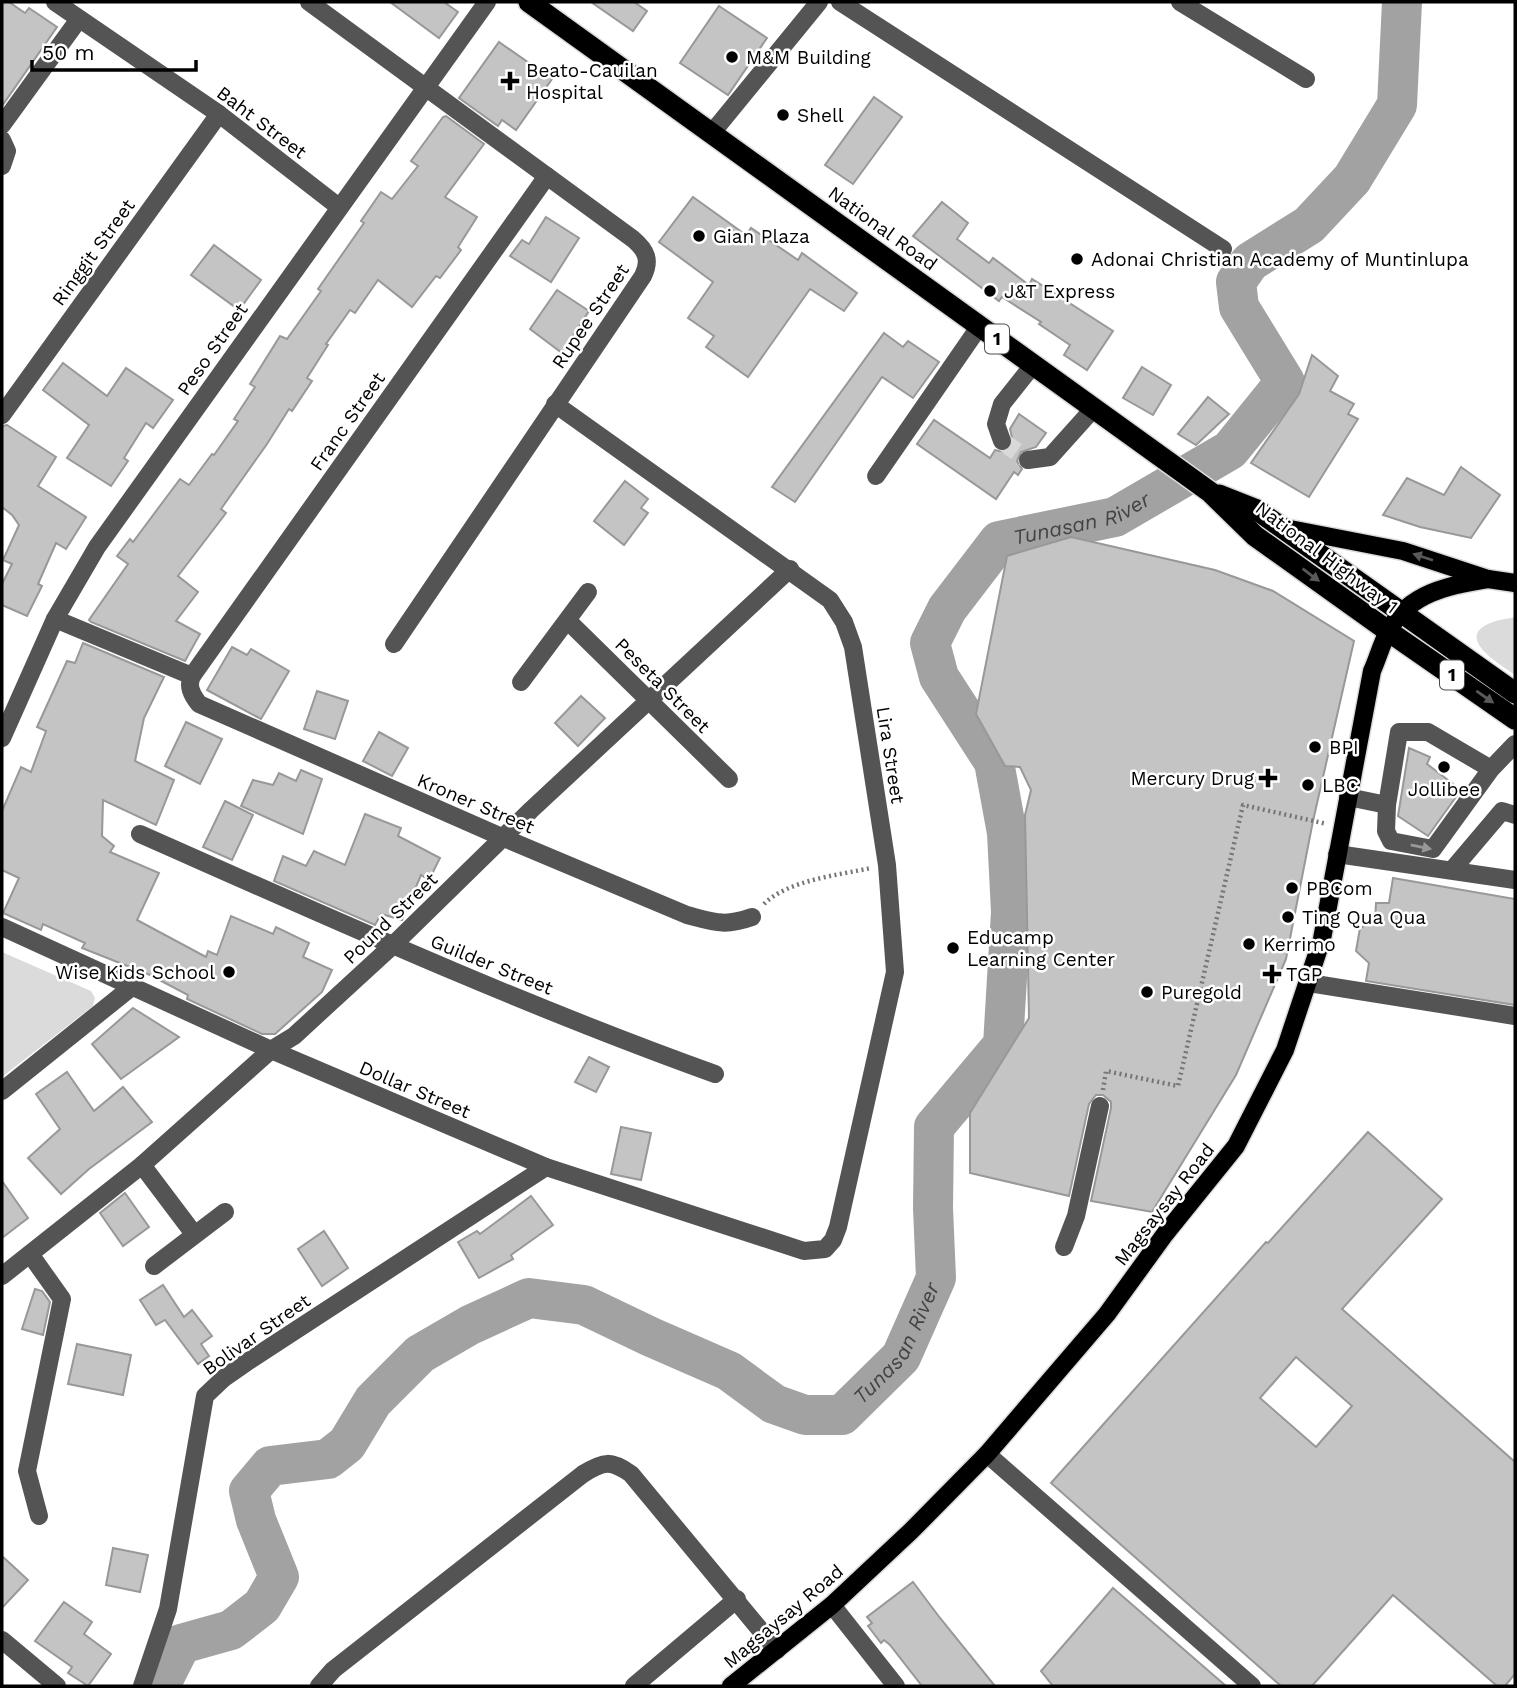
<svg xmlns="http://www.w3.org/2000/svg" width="1517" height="1688" font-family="'Work Sans',sans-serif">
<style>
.park{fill:#dbdbdb}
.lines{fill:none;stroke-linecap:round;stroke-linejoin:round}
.river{stroke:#a2a2a2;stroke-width:40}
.building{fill:#c4c4c4;stroke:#989898;stroke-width:2;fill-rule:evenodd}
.minor-tunnel{stroke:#d9d9d9;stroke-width:18;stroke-dasharray:18 9;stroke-linecap:butt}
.major-casing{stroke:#dbdbdb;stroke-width:21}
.highway-casing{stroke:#dbdbdb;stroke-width:24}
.path{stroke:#767676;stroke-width:4.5;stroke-dasharray:2 3.5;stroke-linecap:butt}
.minor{stroke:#545454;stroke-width:18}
.major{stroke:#000;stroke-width:18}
.highway{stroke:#000;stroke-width:21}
.oneway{fill:#595959}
.oneway2{fill:#989898}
.poi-dot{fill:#000;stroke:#fff;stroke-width:2.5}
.labels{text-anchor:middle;stroke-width:5;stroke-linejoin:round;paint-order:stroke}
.shield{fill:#fff;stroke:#4c4c4c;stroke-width:2}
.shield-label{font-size:18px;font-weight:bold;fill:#000}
.poi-label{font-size:19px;fill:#000;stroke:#fff;text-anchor:start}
.street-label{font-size:19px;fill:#000;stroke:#fff}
.water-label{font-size:21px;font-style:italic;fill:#434343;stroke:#fff}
</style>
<rect width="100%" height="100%" fill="#fff"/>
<g class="park">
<path d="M1515 617V675C1503 666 1455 639 1488 624 1496 620 1507 619 1515 617Z"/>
<polygon points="2,952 91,991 95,998 93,1006 2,1077"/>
</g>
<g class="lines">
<path class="river" id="s1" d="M160 1686 181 1644 231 1630 262 1606 279 1577 256 1520 249 1491 270 1466 328 1459 347 1444 373 1401 420 1354 470 1325 529 1298 584 1305 651 1337 729 1371 774 1404 805 1415H842L901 1357 936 1278 933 1208 934 1127 1003 1045 1011 912 1007 833 994 762 939 677 930 643 947 609 999 541 1115 517 1230 450 1285 382 1239 307 1236 282 1250 262 1309 225 1352 179 1397 105 1402 2"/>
</g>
<g class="building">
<polygon points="2,2 9,2 25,13 29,8 57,27 2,106"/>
<polygon points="390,2 444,2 458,12 439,38"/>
<polygon points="591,2 634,2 647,11 633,31"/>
<polygon points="719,6 767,38 728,95 680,63"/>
<polygon points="499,42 552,79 516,130 502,120 498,126 459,98"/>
<polygon points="874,97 902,117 853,184 825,165"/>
<polygon points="446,116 484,144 445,197 477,217 458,247 461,250 440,278 436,276 412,307 378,280 355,313 350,310 326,344 328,345 307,378 312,381 292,411 289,409 267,444 221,509 226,513 178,576 198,592 176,621 200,634 185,661 91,622 89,620 128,564 117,556 130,539 133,542 180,479 189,485 212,454 214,455 238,421 234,419 255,387 250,384 280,336 287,339 321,291 318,289 364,223 361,221 381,192 392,199 418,166 411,161 443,117"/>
<polygon points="693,197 746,235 751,228 798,260 802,253 857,293 844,311 810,289 748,377 706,347 714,336 688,318 713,282 659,242"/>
<polygon points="942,202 968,223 957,239 989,263 993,258 1029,285 1032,279 1113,331 1087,370 1064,355 1070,345 1039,324 1041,322 1002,297 999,301 913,236"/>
<polygon points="546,217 579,238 551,282 510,256 522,240 529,244"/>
<polygon points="214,245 261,280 239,310 191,275"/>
<polygon points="557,290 589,311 562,353 530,329"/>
<polygon points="884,333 903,347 908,341 939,362 913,398 882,377 795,502 772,487"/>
<polygon points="1312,355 1338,376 1330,391 1354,404 1348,414 1358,419 1309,497 1251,463 1299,394"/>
<polygon points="63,363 107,396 126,368 173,400 153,428 146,423 124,458 128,461 111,486 67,458 89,425 43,390"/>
<polygon points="1142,367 1171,385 1153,415 1123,398"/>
<polygon points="1208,397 1229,414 1196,445 1178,434"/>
<polygon points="1019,414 1046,433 1036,447 1021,452 1017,461 1022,469 1018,475 1014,472 996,499 917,444 934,420 990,458 995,450 1005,452 1011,448 1013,442 1010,429"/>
<polygon points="7,425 56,457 38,486 86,517 66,549 56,543 38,584 42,586 27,616 2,605 2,584 12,564 3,560 19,525 12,515 2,507 2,426"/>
<polygon points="1461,467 1500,495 1471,538 1420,527 1383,515 1407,478 1444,495"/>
<polygon points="625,481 648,499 641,508 648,513 624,545 594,521"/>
<polygon points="1071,537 1215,570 1273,591 1354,641 1313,821 1286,959 1236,1075 1152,1212 1091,1201 1111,1108 1111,1102 1103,1095 1096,1095 1089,1104 1069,1196 970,1173 970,1113 1029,1018 1025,815 1031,790 1020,767 1005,766 976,714 1007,556"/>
<polygon points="83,643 164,677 144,718 135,761 174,780 156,825 103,800 102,836 114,846 110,852 159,873 137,920 206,957 208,951 217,955 231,916 273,934 276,927 309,943 303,957 332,970 322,992 275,1034 262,1034 187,999 188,995 150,975 82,948 85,943 43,924 41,930 3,913 19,878 2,870 2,811 21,767 31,772 46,731 37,727 67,661 75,663"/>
<polygon points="232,647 247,655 251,649 289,671 261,719 207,690"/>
<polygon points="317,691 348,701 335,739 304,729"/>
<polygon points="581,696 605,718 578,746 555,723"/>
<polygon points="186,722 222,739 200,784 165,766"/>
<polygon points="379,732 408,748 392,776 363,761"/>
<polygon points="1409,748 1430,757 1427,764 1461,790 1428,836 1398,816"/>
<polygon points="301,770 322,779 303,834 241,806 253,780 273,785 279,773 296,781"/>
<polygon points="225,801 253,815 232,860 203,847"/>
<polygon points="365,814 401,828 398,836 440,858 429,880 421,875 402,920 381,914 375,925 274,881 283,856 306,866 314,851 345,865"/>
<polygon points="1393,878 1515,899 1515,1005 1366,981 1369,963 1356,951 1360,928 1375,921 1376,903 1389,903"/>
<polygon points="133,1008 179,1037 121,1079 92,1044"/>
<polygon points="589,1057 609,1067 596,1092 575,1082"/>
<polygon points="67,1072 94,1111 123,1087 152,1122 89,1169 61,1194 28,1158 60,1129 36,1094"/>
<polygon points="621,1127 651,1133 641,1180 611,1174"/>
<path d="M1368 1132 1442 1199 1342 1309 1515 1462V1674L1505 1686H1497L1393 1595 1312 1686H1281L1051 1483 1266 1242 1268 1243ZM1296 1357 1352 1406 1316 1447 1260 1398Z"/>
<polygon points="2,1181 28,1218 2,1238"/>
<polygon points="125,1193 149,1227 123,1246 100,1213"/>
<polygon points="531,1196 553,1225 511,1255 513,1259 479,1278 458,1242 477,1231 480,1234"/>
<polygon points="324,1231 348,1268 322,1286 298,1249"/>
<polygon points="163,1285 184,1317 192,1310 212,1336 201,1344 209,1356 198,1364 165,1320 156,1325 140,1300"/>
<polygon points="35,1289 42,1291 50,1302 43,1335 22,1329"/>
<polygon points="77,1344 131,1355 123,1395 68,1384"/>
<polygon points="113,1548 148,1555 140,1592 106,1585"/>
<polygon points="2,1556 28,1580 2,1608"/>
<polygon points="913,1582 940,1618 995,1686 922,1686 890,1645 884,1640 881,1643 868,1626 872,1623 867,1617"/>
<polygon points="1113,1588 1226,1686 1053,1686 1041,1671"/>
<polygon points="64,1602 92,1622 84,1634 111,1654 88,1686 68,1673 72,1667 35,1641"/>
</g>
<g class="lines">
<polyline class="minor-tunnel" points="1002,441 1028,460"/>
<defs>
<g id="major">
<polyline points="1285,528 1403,551 1488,579 1515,583"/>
<path d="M731 1686 832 1605 911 1531 987 1454 1107 1314 1165 1234 1236 1146 1285 1050 1322 939 1372 671C1378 658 1382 642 1389 630 1409 593 1449 585 1488 579"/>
</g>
<g id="highway">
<polyline points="529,2 1210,492 1255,536 1388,631 1515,719"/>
<polyline points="1219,495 1257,510 1515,693"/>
</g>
</defs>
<use href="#major" class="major-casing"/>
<use href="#highway" class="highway-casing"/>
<g class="path">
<path d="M764 904C788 880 839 875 871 868"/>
<polyline points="1103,1090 1106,1071 1178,1086 1243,805 1327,824"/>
</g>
<g class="minor">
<polyline points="55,2 219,114 339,207"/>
<path d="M309 2 633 239C646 250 651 260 643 276L394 644"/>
<polyline points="840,2 1223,249"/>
<polyline points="1180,2 1306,79"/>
<polyline points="2,125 79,19"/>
<polyline points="711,134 819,2"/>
<polyline points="2,140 7,151 2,166"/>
<path d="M547 176 192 676C187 686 192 695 199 704L504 838 687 915C714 922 724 927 752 917"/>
<polyline points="2,415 219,114"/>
<polyline points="1002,441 996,424 1002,404 1033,365"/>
<polyline points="1028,460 1050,457 1094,408"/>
<polyline points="876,476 979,327"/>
<polyline points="55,619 192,676"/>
<polyline points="568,621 729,779"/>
<polyline points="521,682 588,592"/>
<polyline points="2,738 55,619 97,547 487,2"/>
<polyline points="1491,769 1428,732 1399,732 1387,805 1386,831 1391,841 1433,849 1491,769 1515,744"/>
<polyline points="1348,797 1387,805"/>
<path d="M140 834C330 918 520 1004 715 1074"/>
<polyline points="1337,854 1515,880"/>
<polyline points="1452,870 1502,811 1515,815"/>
<polyline points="2,927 271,1050 546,1167 804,1251 825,1249 833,1240 838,1227 895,972 887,865 853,647 844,622 830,600 555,404"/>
<polyline points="1309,983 1515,1016"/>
<polyline points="2,1091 133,986"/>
<polyline points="142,1165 194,1234"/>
<polyline points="1064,1247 1076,1216 1100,1106"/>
<polyline points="30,1254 62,1299 27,1471 39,1516"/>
<polyline points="154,1266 225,1212"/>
<polyline points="2,1276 142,1165 271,1050 294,1036 392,946 531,810 790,569"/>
<polyline points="987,1454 1252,1686"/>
<polyline points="832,1605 896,1686"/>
<polyline points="2,1640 57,1686"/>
<polyline points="142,1686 168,1609 205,1396 224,1378 247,1362 546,1167"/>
<path d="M319 1686 333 1670 583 1474C604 1461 611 1460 631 1474L777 1650"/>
<polyline points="634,1686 737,1599"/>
</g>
<use href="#major" class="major"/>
<use href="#highway" class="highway"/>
</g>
<defs><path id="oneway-solid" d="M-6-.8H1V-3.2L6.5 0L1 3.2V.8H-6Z" transform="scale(1.75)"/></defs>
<g class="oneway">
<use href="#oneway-solid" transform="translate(1423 557) rotate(-162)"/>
<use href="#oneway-solid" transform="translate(1311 575) rotate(37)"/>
<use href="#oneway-solid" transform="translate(1485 697) rotate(35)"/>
</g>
<use class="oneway2" href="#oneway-solid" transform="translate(1421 847) rotate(11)"/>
<g class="poi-dot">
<circle cx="732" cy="57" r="7"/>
<path d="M506.5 70.5h7v7h7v7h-7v7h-7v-7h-7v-7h7z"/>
<circle cx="783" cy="115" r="7"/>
<circle cx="699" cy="236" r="7"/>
<circle cx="1077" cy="259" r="7"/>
<circle cx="990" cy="291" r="7"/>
<circle cx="1315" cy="747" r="7"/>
<circle cx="1444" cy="767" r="7"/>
<path d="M1264.5 767.5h7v7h7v7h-7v7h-7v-7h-7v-7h7z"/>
<circle cx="1308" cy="785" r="7"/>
<circle cx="1292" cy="888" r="7"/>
<circle cx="1288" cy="917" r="7"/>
<circle cx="1249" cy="944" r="7"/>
<circle cx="953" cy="948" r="7"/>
<circle cx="229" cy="972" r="7"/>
<path d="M1268.5 963.5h7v7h7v7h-7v7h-7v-7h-7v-7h7z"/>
<circle cx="1147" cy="992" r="7"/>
</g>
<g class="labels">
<g class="shield">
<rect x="985" y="324.5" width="24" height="29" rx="5"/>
<rect x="1440" y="660.5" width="24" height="29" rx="5"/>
</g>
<g class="shield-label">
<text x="997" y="345">1</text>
<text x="1452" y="681">1</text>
</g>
<g class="poi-label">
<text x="746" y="64">M&amp;M Building</text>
<text x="526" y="77">Beato-Cauilan<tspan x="526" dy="22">Hospital</tspan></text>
<text x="797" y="122">Shell</text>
<text x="713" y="243">Gian Plaza</text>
<text x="1091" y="266">Adonai Christian Academy of Muntinlupa</text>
<text x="1004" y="298">J&amp;T Express</text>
<text x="1329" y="754">BPI</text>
<text x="1254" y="785" text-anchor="end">Mercury Drug</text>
<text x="1322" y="792">LBC</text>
<text x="1444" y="796" text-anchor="middle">Jollibee</text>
<text x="1306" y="895">PBCom</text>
<text x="1302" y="924">Ting Qua Qua</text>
<text x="967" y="944">Educamp<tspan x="967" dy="22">Learning Center</tspan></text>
<text x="1263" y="951">Kerrimo</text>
<text x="215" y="979" text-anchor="end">Wise Kids School</text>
<text x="1286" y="981">TGP</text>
<text x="1161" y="999">Puregold</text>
</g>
<g class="street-label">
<text transform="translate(262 122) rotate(37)" y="7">Baht Street</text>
<text transform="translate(883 228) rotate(36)" y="7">National Road</text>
<text transform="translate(93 252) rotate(-54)" y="7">Ringgit Street</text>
<text transform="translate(590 316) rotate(-56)" y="7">Rupee Street</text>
<text transform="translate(212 349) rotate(-55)" y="7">Peso Street</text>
<text transform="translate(347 421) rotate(-55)" y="7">Franc Street</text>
<text transform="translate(1327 557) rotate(37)" y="7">National Highway 1</text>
<text transform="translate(663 685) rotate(45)" y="7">Peseta Street</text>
<text transform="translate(891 755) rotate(81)" y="7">Lira Street</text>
<text transform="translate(476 803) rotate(23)" y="7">Kroner Street</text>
<text transform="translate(390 918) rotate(-44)" y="7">Pound Street</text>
<text transform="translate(492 964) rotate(22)" y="7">Guilder Street</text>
<text transform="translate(415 1089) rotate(23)" y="7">Dollar Street</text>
<text transform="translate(1164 1204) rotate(-52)" y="7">Magsaysay Road</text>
<text transform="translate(256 1334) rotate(-35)" y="7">Bolivar Street</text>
<text transform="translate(783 1616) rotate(-40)" y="7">Magsaysay Road</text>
</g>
<g class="water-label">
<text dy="7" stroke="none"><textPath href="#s1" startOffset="2016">Tunasan River</textPath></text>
<text dy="7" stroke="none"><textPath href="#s1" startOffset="1050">Tunasan River</textPath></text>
</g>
</g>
<rect width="1517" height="1688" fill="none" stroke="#000000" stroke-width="7"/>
<path d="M32 60v10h164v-10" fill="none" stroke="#000000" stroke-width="3.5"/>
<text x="42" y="60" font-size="21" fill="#000000" stroke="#ffffff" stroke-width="5" paint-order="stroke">50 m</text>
</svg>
